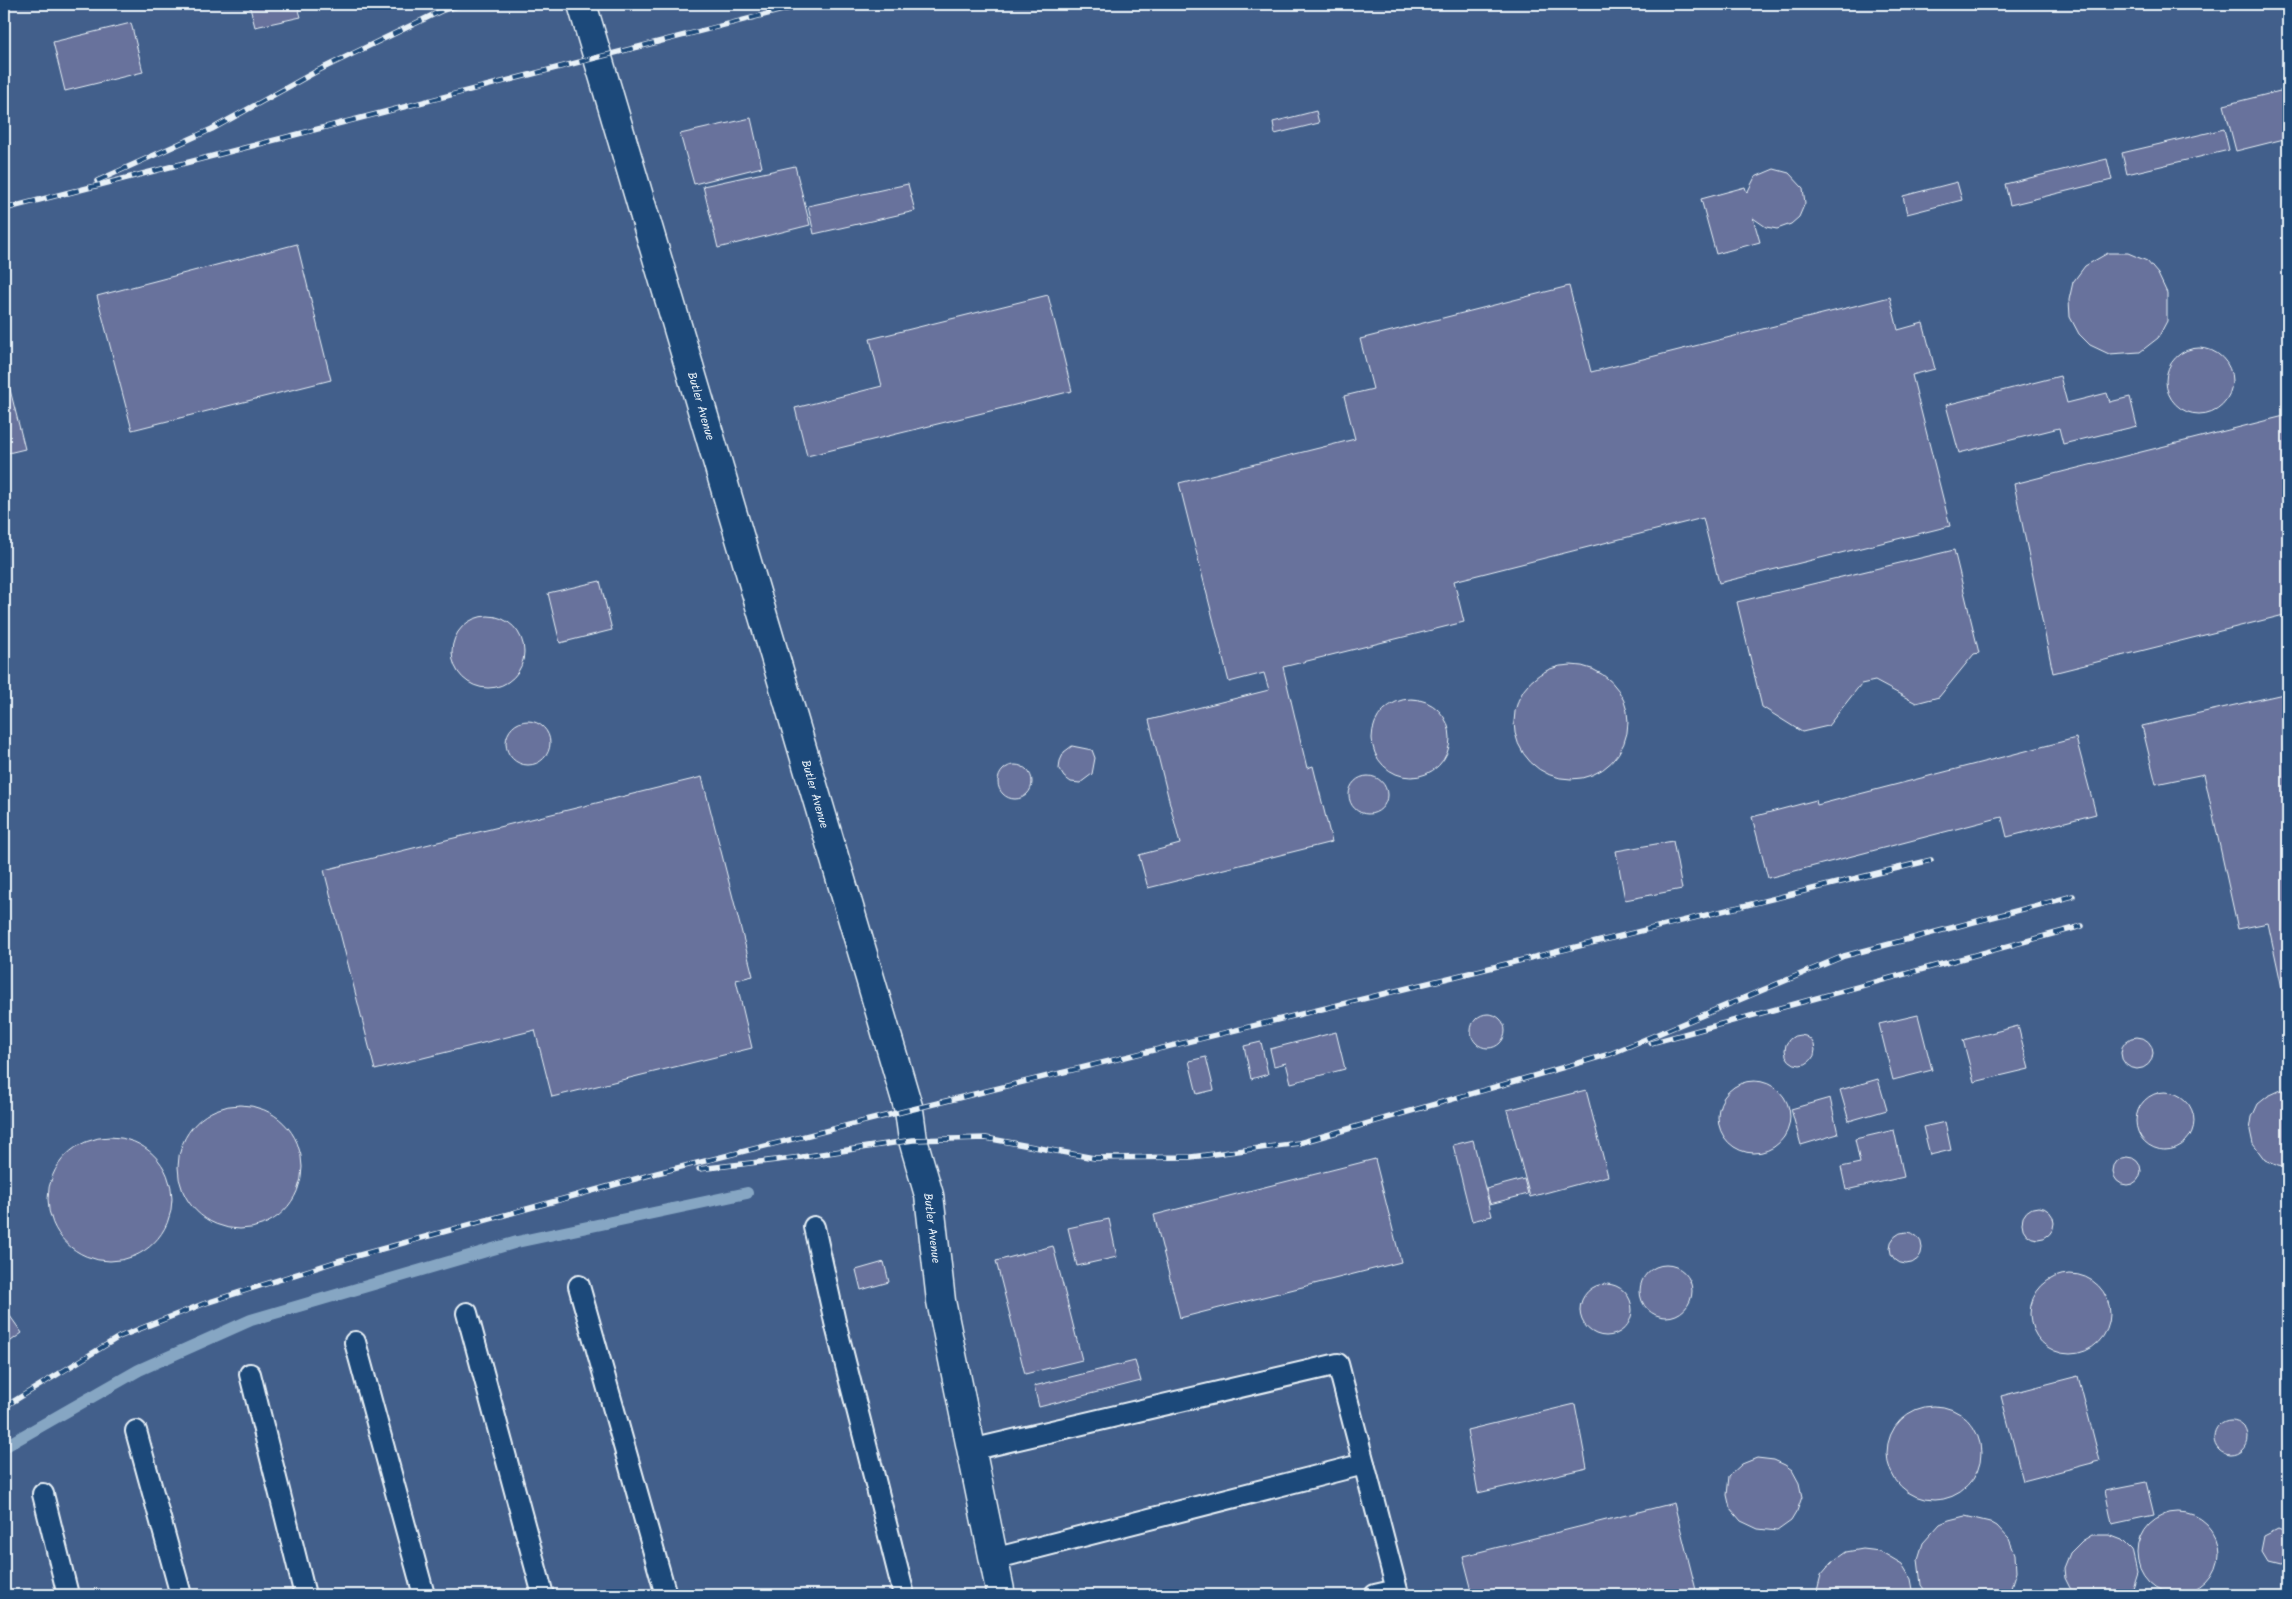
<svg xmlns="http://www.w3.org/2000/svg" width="2292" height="1599" font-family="Kalam,sans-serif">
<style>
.built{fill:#425f8b}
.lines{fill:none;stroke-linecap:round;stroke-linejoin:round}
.stream{stroke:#86a6c3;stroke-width:12}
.building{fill:#68729c;stroke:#e8f1f8}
.lane-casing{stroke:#e8f1f8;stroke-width:24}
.street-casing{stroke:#e8f1f8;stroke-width:31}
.lane{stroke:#1f4a7a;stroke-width:20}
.street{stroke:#1f4a7a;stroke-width:28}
.rail-casing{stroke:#e8f1f8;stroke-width:5.5}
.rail{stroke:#1f4a7a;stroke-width:4;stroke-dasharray:11;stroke-linecap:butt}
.labels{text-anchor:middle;stroke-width:4;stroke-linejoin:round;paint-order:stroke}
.street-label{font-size:12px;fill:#e8f1f8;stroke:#1f4a7a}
</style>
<rect width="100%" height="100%" fill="#2e5281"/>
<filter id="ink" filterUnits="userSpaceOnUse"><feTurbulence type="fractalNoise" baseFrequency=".02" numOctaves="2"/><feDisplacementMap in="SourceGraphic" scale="10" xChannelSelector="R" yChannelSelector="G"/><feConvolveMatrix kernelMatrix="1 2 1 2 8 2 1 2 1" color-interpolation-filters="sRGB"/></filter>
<g filter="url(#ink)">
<rect class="built" x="4" y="4" width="2284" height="1591"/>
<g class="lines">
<polyline class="stream" points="4,1447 139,1370 251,1320 517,1242 747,1193"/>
</g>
<g class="building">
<polygon points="249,4 297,4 301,17 255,27"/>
<polygon points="131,23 143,72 65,91 53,42"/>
<polygon points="2288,89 2288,138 2236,151 2224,105"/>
<polygon points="1316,111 1319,123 1275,134 1273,122"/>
<polygon points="751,118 762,167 694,184 680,134"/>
<polygon points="2224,129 2229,150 2127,174 2122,153"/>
<polygon points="2107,159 2112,180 2010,205 2005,184"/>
<polygon points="795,166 810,225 718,248 703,186"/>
<polygon points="1774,169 1789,173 1803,188 1805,203 1799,217 1791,224 1777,229 1766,227 1753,218 1760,242 1716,254 1701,199 1745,187 1747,193 1755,177"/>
<polygon points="1957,182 1962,200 1907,214 1903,196"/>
<polygon points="908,184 915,211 814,234 808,206"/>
<polygon points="297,244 331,380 132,430 97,296"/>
<polygon points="2108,253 2128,253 2147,261 2158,274 2167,293 2167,321 2158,338 2140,352 2109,354 2090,345 2079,334 2070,317 2069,300 2073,282 2085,266"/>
<polygon points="1569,286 1591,372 1890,297 1898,330 1923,323 1935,369 1912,375 1950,526 1719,583 1703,518 1454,581 1464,622 1283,667 1307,768 1313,766 1332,842 1148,888 1139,855 1180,844 1149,720 1269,690 1264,673 1229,682 1179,483 1355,439 1344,396 1373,389 1360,339"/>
<polygon points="1048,295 1072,391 807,456 795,408 882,386 870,339"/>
<circle cx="2199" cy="381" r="33"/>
<polygon points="4,366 25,449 4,454"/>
<polygon points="2060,376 2067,403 2107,393 2110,402 2130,397 2137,426 2063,444 2059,428 1959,453 1946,405"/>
<polygon points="2288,415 2288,614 2053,673 2014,484"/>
<polygon points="1954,550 1979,653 1974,654 1939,697 1916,703 1875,681 1861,684 1828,726 1802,732 1762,707 1737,602"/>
<polygon points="600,581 612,630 560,643 548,593"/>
<circle cx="488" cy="652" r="36"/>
<circle cx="1571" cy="722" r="57"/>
<polygon points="2288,693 2288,1016 2268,923 2238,929 2204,774 2156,784 2142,726"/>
<circle cx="1411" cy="738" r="39"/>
<circle cx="528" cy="743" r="22"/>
<polygon points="2076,738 2096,814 2007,837 2002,817 1768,878 1752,817 1816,800 1817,805"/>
<polygon points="1072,746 1092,750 1095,758 1092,774 1080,783 1071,782 1064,777 1059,769 1060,761 1064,752"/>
<circle cx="1015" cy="782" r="17"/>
<circle cx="1368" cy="795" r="19"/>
<polygon points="702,777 753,976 736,980 752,1048 552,1097 535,1030 375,1070 324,870"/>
<polygon points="1673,841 1682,889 1625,900 1616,851"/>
<circle cx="1488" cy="1031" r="17"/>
<polygon points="1918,1015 1932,1070 1893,1080 1879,1024"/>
<polygon points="2018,1026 2029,1069 1974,1082 1963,1040"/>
<polygon points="1336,1032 1345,1069 1291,1083 1286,1063 1274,1066 1270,1049"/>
<circle cx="1800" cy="1050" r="15"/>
<circle cx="2137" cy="1053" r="16"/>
<polygon points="1261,1042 1268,1074 1251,1079 1244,1046"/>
<polygon points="1206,1057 1214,1090 1197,1094 1189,1061"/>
<polygon points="1878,1079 1887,1110 1849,1121 1840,1090"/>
<circle cx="1754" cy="1117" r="36"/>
<polygon points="1586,1090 1608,1176 1530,1197 1507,1110"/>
<polygon points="2281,1090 2288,1090 2288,1168 2278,1166 2265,1160 2253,1144 2250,1130 2252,1117 2258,1104 2268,1096"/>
<circle cx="2165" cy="1121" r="29"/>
<polygon points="1830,1098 1838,1134 1801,1145 1791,1109"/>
<circle cx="240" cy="1167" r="62"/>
<polygon points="1945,1122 1951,1150 1930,1155 1923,1127"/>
<polygon points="1894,1130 1904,1177 1846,1190 1841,1167 1860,1163 1855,1139"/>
<circle cx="110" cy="1199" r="62"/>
<polygon points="1473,1140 1492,1216 1472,1221 1453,1145"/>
<circle cx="2127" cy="1171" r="14"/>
<polygon points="1375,1159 1401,1262 1180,1318 1154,1215"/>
<polygon points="1524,1179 1528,1194 1490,1204 1486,1189"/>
<circle cx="2038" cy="1223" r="16"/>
<polygon points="1109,1219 1117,1257 1077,1266 1068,1228"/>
<circle cx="1906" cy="1248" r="16"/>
<polygon points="1053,1246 1082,1360 1025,1374 996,1261"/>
<polygon points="884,1262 889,1282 861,1290 856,1270"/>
<circle cx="1666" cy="1291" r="26"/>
<circle cx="2070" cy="1314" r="40"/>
<circle cx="1606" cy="1310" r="26"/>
<polygon points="5,1309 22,1333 4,1346 4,1310"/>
<polygon points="1135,1361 1141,1381 1039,1407 1034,1386"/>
<polygon points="2078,1376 2100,1461 2023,1481 2001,1396"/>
<polygon points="1575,1404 1587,1468 1478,1493 1467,1430"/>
<circle cx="1934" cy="1453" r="47"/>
<circle cx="2231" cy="1438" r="17"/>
<polygon points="1757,1458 1774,1460 1785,1465 1792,1470 1799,1483 1802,1497 1797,1511 1791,1521 1777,1531 1758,1529 1741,1521 1730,1508 1727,1495 1729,1476 1742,1464"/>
<polygon points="2146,1482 2154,1515 2112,1524 2105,1490"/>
<polygon points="1674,1503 1696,1590 1674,1595 1473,1595 1463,1556"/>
<circle cx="2178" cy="1553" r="41"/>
<polygon points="1965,1516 1990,1522 1997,1526 2009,1539 2015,1554 2016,1572 2011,1588 2006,1595 1928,1595 1921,1585 1918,1559 1923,1543 1940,1524 1949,1520"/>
<polygon points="2278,1530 2288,1534 2288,1562 2279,1565 2267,1562 2261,1552 2264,1537"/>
<polygon points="2092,1535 2109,1535 2122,1540 2132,1550 2137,1572 2132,1588 2125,1595 2078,1595 2070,1588 2065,1578 2064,1568 2070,1553 2082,1541"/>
<polygon points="1863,1549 1880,1551 1902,1564 1911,1579 1914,1595 1816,1595 1821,1575 1832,1562 1846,1552"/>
</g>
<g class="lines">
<defs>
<g id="lane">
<polyline points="814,1227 835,1322 904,1595"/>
<polyline points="579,1286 666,1595"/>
<polyline points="467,1313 543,1595"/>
<polyline points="355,1342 424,1595"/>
<polyline points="250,1374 305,1595"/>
<polyline points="136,1431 181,1595"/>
<polyline points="971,1450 1338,1364 1397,1590 1375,1595"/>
<polyline points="43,1494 68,1595"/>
<polyline points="993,1559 1364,1464"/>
</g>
<polyline id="street" points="582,4 909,1110 913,1140 929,1195 941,1301 1001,1595"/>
</defs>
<use href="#lane" class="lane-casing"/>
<use href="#street" class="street-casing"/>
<use href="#lane" class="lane"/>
<use href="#street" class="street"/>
<defs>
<g id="rail">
<polyline points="97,181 212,129 317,71 443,10 465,4"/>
<polyline points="68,193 806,4"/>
<polyline points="4,209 74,191"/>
<polyline points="1651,1043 2082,926"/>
<polyline points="699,1169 802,1157 913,1140 986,1138 1094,1158 1191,1157 1299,1143 1610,1054 1844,956 2073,896"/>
<polyline points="4,1407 119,1337 203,1304 338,1261 657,1173 909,1110 1931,860"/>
</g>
</defs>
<use href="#rail" class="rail-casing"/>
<use href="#rail" class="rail"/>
</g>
</g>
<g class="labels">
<g class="street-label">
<text transform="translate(701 406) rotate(74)" y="4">Butler Avenue</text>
<text transform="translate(815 794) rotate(74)" y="4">Butler Avenue</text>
<text transform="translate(932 1228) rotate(83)" y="4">Butler Avenue</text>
</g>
</g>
<rect width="2292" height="1599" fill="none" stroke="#1f4a7a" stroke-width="20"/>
<rect x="10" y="10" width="2272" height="1579" fill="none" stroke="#e8f1f8" stroke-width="2" filter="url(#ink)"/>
</svg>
